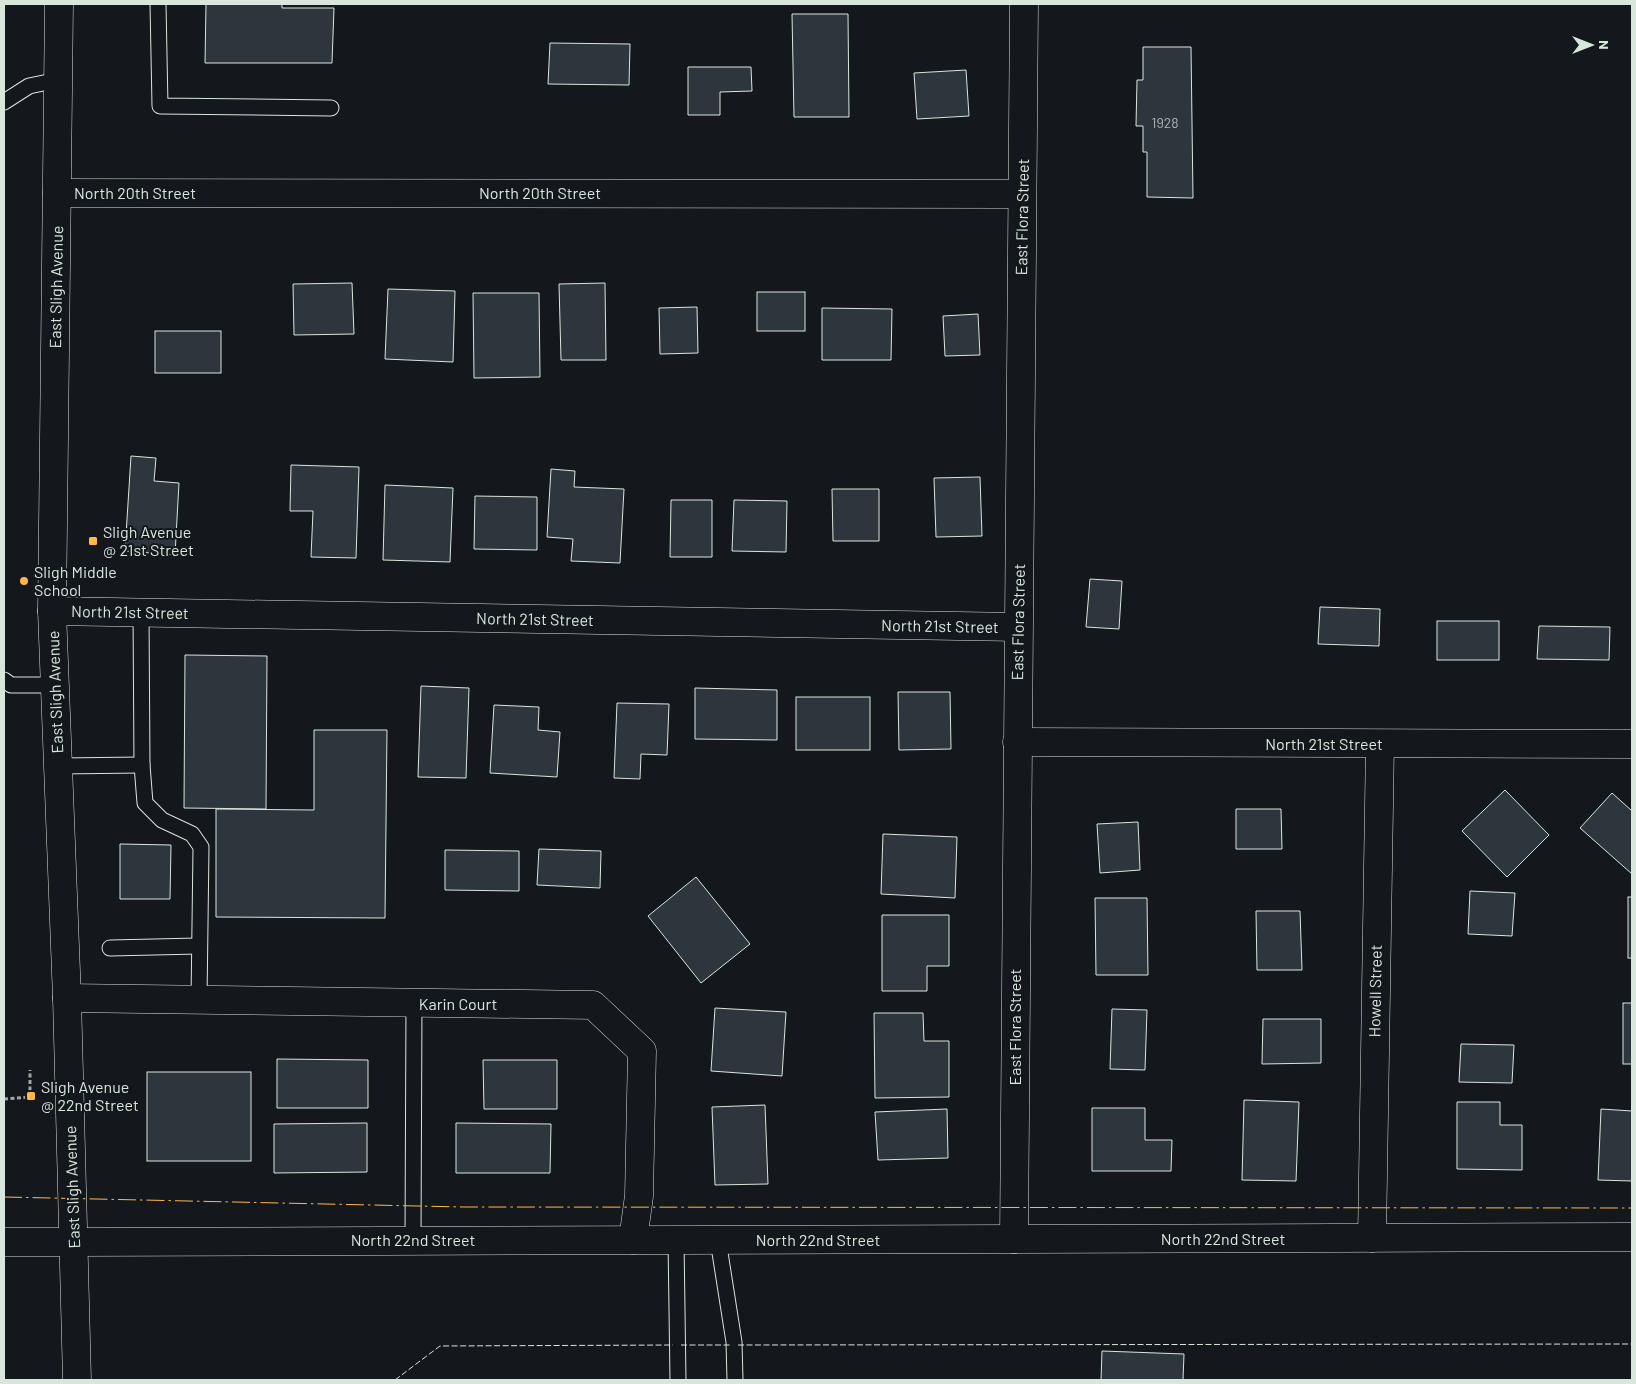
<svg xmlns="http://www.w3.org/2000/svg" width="1636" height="1384" font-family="Barlow,sans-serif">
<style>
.building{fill:#2c363c;stroke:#d8e6dc}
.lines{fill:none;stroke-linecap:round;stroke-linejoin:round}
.lane-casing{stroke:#d8e6dc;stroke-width:17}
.street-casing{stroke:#d8e6dc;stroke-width:29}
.secondary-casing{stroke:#d8e6dc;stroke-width:29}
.path{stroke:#9da8a2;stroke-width:3;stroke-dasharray:4 2.5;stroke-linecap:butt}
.lane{stroke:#14181c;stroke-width:15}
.street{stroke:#14181c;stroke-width:28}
.secondary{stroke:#14181c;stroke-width:28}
.fence{stroke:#d8e6dc;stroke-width:1;stroke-dasharray:6 2.5;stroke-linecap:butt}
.power{stroke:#ffb74d;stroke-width:1;stroke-dasharray:18 4 2.5 4;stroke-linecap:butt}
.poi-dot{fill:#ffb74d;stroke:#14181c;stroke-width:2}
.labels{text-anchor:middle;stroke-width:4;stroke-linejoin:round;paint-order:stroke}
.number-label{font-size:14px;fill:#adbab4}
.street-label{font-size:16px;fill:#d8e6dc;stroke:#14181c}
.poi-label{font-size:16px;fill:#d8e6dc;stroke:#14181c;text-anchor:start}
</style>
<rect width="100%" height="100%" fill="#14181c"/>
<g class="building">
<polygon points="206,4 282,4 282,8 334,8 332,63 205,63"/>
<polygon points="792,14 848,14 849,117 794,117"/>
<polygon points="550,43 630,44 629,85 548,84"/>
<polygon points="1143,47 1191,47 1193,198 1147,197 1147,152 1143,152 1143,126 1136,126 1137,80 1143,80"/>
<polygon points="688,67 751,67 752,91 720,92 720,115 688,115"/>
<polygon points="966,70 969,116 917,119 914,73"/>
<polygon points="352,283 354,334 294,335 293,284"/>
<polygon points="605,283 606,360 561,360 559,284"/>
<polygon points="388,289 455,291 453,362 385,359"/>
<rect x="757" y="292" width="48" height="39"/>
<polygon points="473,293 539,293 540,377 474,378"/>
<polygon points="697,307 698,353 660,354 659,308"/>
<polygon points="822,308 892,309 891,360 822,360"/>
<polygon points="978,314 980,355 945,356 943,316"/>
<rect x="155" y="331" width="66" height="42"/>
<polygon points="131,456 156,458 154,481 179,483 175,555 125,551"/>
<polygon points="291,465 359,467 356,558 311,557 313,511 290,511"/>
<polygon points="551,469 575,471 574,487 624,489 620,563 571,561 573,539 547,537"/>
<polygon points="980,477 982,536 936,537 934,478"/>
<polygon points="385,485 453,488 450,562 383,560"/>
<polygon points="832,489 879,489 879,541 833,541"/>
<polygon points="475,496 537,497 537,550 474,549"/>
<polygon points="671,500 712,500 712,557 670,557"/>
<polygon points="734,500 787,501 786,552 732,551"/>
<polygon points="1090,579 1122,581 1119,629 1086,627"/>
<polygon points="1320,607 1380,609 1379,646 1318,644"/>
<rect x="1437" y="621" width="62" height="39"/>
<polygon points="1539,626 1610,627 1609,660 1537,659"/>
<polygon points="185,655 267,656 266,809 184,808"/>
<polygon points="421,686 469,688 466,778 418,777"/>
<polygon points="695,688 777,690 777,740 695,739"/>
<polygon points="898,692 950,692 951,749 899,750"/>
<rect x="796" y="697" width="74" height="53"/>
<polygon points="617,703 669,704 667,755 641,754 640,779 614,778"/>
<polygon points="494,705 539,707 538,730 560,732 557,777 490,773"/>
<polygon points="314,730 387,730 385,918 216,917 216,809 314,810"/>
<polygon points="1505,790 1549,835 1507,877 1462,831"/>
<polygon points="1612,793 1632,811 1632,874 1580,828"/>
<polygon points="1236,809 1281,809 1282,849 1236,849"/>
<polygon points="1138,822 1140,870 1100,873 1097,824"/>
<polygon points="883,834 957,837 955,898 881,894"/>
<polygon points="120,844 171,845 170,899 120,899"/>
<polygon points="539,849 601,851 600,888 537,885"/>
<polygon points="445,850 519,851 519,891 445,890"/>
<polygon points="696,877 750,944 701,983 648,916"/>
<polygon points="1470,891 1515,893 1512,936 1468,934"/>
<rect x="1628" y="897" width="4" height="61"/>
<polygon points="1095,898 1147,898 1148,975 1096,975"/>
<polygon points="1256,911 1300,911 1302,970 1257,970"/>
<polygon points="882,915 949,915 949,966 927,966 927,991 882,991"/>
<rect x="1623" y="1003" width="9" height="61"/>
<polygon points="715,1008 786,1012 782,1076 711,1071"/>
<polygon points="1112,1009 1147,1010 1145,1070 1110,1069"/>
<polygon points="874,1013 923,1013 924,1041 949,1041 949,1097 875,1098"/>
<polygon points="1263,1019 1321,1019 1321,1063 1262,1064"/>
<polygon points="1461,1044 1514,1045 1512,1083 1459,1082"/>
<polygon points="277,1059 368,1060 368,1108 277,1108"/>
<polygon points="483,1060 557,1060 557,1109 484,1109"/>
<rect x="147" y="1072" width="104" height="89"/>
<polygon points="1244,1100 1299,1102 1296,1181 1242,1180"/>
<polygon points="1457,1102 1500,1102 1500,1125 1522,1125 1522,1170 1457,1169"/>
<polygon points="765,1105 768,1184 715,1185 712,1107"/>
<polygon points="1092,1108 1145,1108 1145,1140 1172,1140 1171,1171 1092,1171"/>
<polygon points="947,1109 948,1158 878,1160 875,1112"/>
<polygon points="1601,1109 1632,1111 1632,1181 1598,1180"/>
<polygon points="367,1123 367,1172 274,1173 274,1124"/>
<polygon points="456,1123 551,1124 550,1173 456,1173"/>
<polygon points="1102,1351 1184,1354 1183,1380 1101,1380"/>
</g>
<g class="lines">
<defs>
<g id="lane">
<polyline points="158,4 160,106 331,108"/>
<polyline points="4,102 29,86 58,80"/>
<polyline points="141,612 142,765 145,803 162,820 192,834 201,847 199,1001"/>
<polyline points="4,680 11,685 55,685"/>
<polyline points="58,766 142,765"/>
<polyline points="110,948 198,946"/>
<polyline points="413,1240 414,1003"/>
<polyline points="676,1240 678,1380"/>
<polyline points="718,1240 734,1342 735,1380"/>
</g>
<g id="street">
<polyline points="57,193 1022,194"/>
<polyline points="52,611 1018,627"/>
<polyline points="1017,742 1632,744"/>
<polyline points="67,998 593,1005 642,1051 639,1196 633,1240"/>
<polyline points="1372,1238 1380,744"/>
<polyline points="1014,1239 1024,4"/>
<polyline points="74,1242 1632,1237"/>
</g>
<g id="secondary">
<polyline points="59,4 52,611 67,998 77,1380"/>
<polyline points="4,1242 74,1242"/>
</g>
</defs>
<use href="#lane" class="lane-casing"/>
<use href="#street" class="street-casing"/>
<use href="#secondary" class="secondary-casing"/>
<polyline class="path" points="4,1099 30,1097 30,1070"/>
<use href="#lane" class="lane"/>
<use href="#street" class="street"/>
<use href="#secondary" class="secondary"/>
<g class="fence">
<polyline points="681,1345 731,1345"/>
<polyline points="738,1345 1632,1344"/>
<polyline points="395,1380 440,1346 673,1345"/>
</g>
<polyline class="power" points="4,1197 463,1207 1632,1208"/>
</g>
<g class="poi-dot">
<rect x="88" y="536" width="10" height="10" rx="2.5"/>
<circle cx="24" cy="581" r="5"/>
<rect x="26" y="1091" width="10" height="10" rx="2.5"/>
</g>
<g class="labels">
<g class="number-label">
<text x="1165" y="128">1928</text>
</g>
<g class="street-label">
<text x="135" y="199">North 20th Street</text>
<text x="540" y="199">North 20th Street</text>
<text transform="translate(1022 217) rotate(-89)" y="6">East Flora Street</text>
<text transform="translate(56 287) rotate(-89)" y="6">East Sligh Avenue</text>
<text transform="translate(130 612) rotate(1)" y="6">North 21st Street</text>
<text transform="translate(535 619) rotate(1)" y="6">North 21st Street</text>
<text transform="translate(1018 622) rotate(-89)" y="6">East Flora Street</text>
<text transform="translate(940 626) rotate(1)" y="6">North 21st Street</text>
<text transform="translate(55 692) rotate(-92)" y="6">East Sligh Avenue</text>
<text x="1324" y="750">North 21st Street</text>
<text transform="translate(1375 991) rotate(-89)" y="6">Howell Street</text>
<text x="458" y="1010">Karin Court</text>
<text transform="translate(1015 1027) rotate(-90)" y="6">East Flora Street</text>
<text transform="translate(72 1187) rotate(-92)" y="6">East Sligh Avenue</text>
<text x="1223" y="1245">North 22nd Street</text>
<text x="413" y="1246">North 22nd Street</text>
<text x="818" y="1246">North 22nd Street</text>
</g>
<g class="poi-label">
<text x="103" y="538">Sligh Avenue<tspan x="103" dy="18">@ 21st Street</tspan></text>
<text x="34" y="578">Sligh Middle<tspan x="34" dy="18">School</tspan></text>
<text x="41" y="1093">Sligh Avenue<tspan x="41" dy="18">@ 22nd Street</tspan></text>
</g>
</g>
<rect width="1636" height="1384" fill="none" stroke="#d8e6dc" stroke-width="10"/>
<g transform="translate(1591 45) rotate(90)" stroke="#14181c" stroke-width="4" paint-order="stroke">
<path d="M0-4L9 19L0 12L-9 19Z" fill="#d8e6dc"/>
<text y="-8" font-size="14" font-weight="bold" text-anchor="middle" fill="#d8e6dc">N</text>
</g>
</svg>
